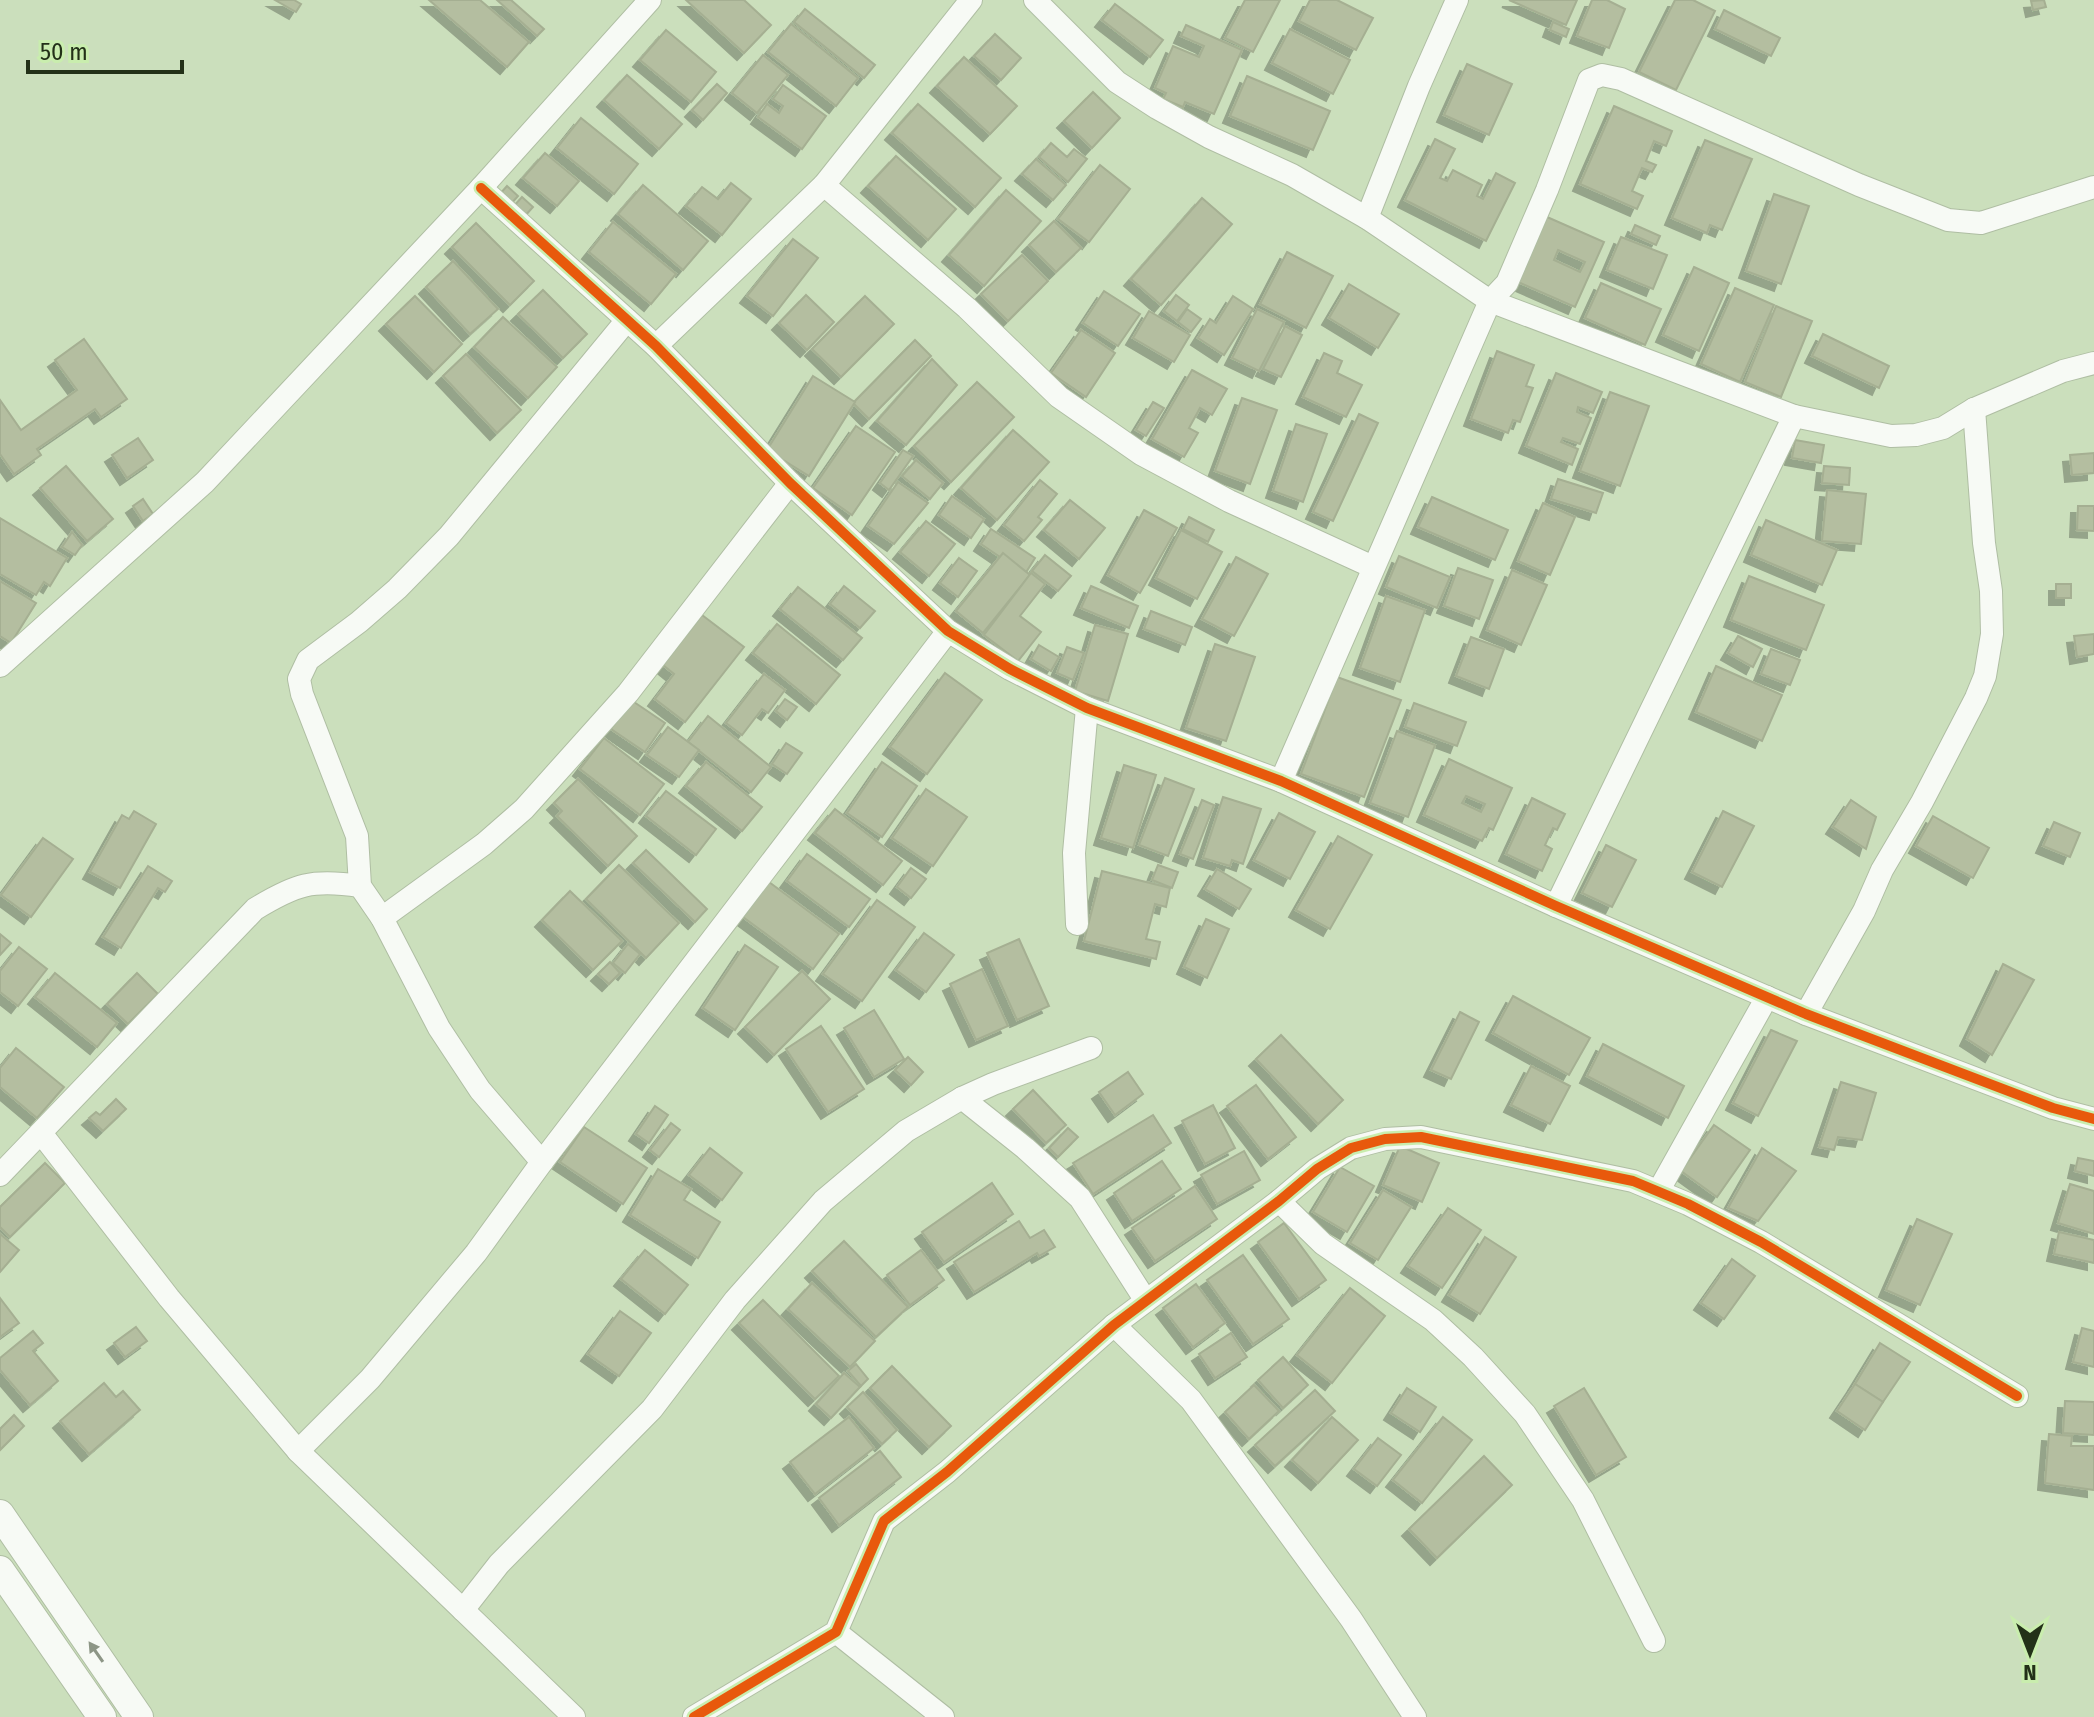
<svg xmlns="http://www.w3.org/2000/svg" width="2094" height="1717" font-family="'Fira Sans Condensed',sans-serif">
<style>
.building{fill:#b4bea0;stroke:#a5af92;stroke-width:2;fill-rule:evenodd;filter:url(#shadow)}
.lines{fill:none;stroke-linecap:round;stroke-linejoin:round}
.minor-casing{stroke:#afbea3;stroke-width:24}
.major-casing{stroke:#afbea3;stroke-width:30}
.minor{stroke:#f7faf5;stroke-width:22}
.major{stroke:#f7faf5;stroke-width:28}
.cycleway-casing{stroke:#c9edae;stroke-width:15}
.cycleway{stroke:#e8590c;stroke-width:10}
.oneway{fill:#8d9686}
</style>
<defs>
<filter id="shadow"><feDropShadow dx="-7" dy="7" stdDeviation="0" flood-color="#0004"/></filter>
</defs>
<rect width="100%" height="100%" fill="#cbdfbc"/>
<g class="building">
<polygon points="275,0 294,0 301,4 296,12"/>
<polygon points="429,0 480,0 529,42 507,67"/>
<polygon points="497,0 511,0 544,29 537,36"/>
<polygon points="686,0 744,0 771,25 744,53"/>
<polygon points="1245,0 1280,0 1253,52 1225,38"/>
<polygon points="1310,0 1337,0 1373,18 1356,50 1299,21"/>
<polygon points="1509,0 1577,0 1566,25"/>
<polygon points="1592,0 1607,0 1625,9 1609,48 1577,36"/>
<polygon points="1675,0 1693,0 1715,11 1676,90 1639,72"/>
<polygon points="2044,0 2046,7 2033,10 2031,1"/>
<polygon points="1115,4 1163,40 1150,57 1102,20"/>
<polygon points="805,9 875,65 864,78 794,22"/>
<polygon points="1724,10 1780,38 1771,56 1715,29"/>
<polygon points="1553,22 1569,29 1566,37 1550,30"/>
<polygon points="791,24 858,78 836,106 768,52"/>
<polygon points="1186,25 1242,50 1214,114 1185,102 1183,107 1163,99 1166,93 1155,88 1173,46 1199,57 1204,46 1181,36"/>
<polygon points="1290,29 1350,60 1333,94 1272,63"/>
<polygon points="666,30 716,72 691,102 640,60"/>
<polygon points="995,34 1021,58 1001,80 974,56"/>
<polygon points="763,55 788,75 757,113 732,93"/>
<polygon points="964,57 1017,106 990,134 937,86"/>
<polygon points="1467,64 1512,84 1489,135 1444,115"/>
<polygon points="627,75 682,124 659,149 604,100"/>
<polygon points="1247,76 1330,111 1313,150 1230,116"/>
<polygon points="717,84 727,93 703,120 692,110"/>
<polygon points="783,85 826,116 802,149 758,117 767,104 779,113 783,106 773,99"/>
<polygon points="1093,92 1120,118 1092,148 1064,121"/>
<polygon points="918,104 1001,178 975,207 892,133"/>
<polygon points="1614,106 1672,131 1666,146 1654,141 1646,161 1656,165 1652,172 1642,168 1632,191 1643,196 1637,209 1580,184"/>
<polygon points="581,118 638,164 614,194 557,148"/>
<polygon points="1435,139 1455,149 1440,178 1447,181 1453,170 1482,185 1477,196 1483,199 1496,173 1515,183 1486,241 1405,200"/>
<polygon points="1705,140 1752,159 1722,230 1710,225 1707,233 1672,218"/>
<polygon points="1051,143 1067,157 1074,149 1087,159 1068,182 1039,157"/>
<polygon points="545,153 579,181 557,206 523,178"/>
<polygon points="896,156 956,209 928,240 868,186"/>
<polygon points="1036,159 1066,185 1053,200 1022,174"/>
<polygon points="1100,165 1130,189 1089,242 1058,219"/>
<polygon points="731,183 751,199 722,235 686,206 702,187 718,199"/>
<polygon points="643,185 708,241 683,270 618,214"/>
<polygon points="507,186 518,196 510,205 499,195"/>
<polygon points="1006,190 1041,221 984,286 949,255"/>
<polygon points="1774,194 1809,206 1781,284 1746,271"/>
<polygon points="522,197 533,207 524,217 513,207"/>
<polygon points="1202,198 1232,224 1161,305 1131,279"/>
<path d="M1547 217 1604 242 1575 307 1518 282ZM1558 250 1585 262 1580 272 1554 260Z"/>
<polygon points="1054,221 1081,248 1056,272 1029,245"/>
<polygon points="613,222 676,274 651,304 589,252"/>
<polygon points="476,223 534,281 510,305 452,247"/>
<polygon points="1635,225 1660,236 1656,245 1631,234"/>
<polygon points="1621,237 1667,255 1653,289 1607,270"/>
<polygon points="793,239 818,258 773,316 747,296"/>
<polygon points="1287,252 1333,276 1306,328 1260,304"/>
<polygon points="1022,255 1048,281 1008,321 981,294"/>
<polygon points="453,261 498,309 470,334 426,287"/>
<polygon points="1694,267 1729,283 1699,351 1663,335"/>
<polygon points="1601,283 1661,309 1645,345 1585,318"/>
<polygon points="1349,284 1399,314 1378,348 1329,318"/>
<polygon points="1735,288 1774,305 1740,382 1701,364"/>
<polygon points="543,290 587,334 563,358 518,314"/>
<polygon points="1104,291 1140,314 1118,346 1083,323"/>
<polygon points="806,295 834,322 807,350 779,323"/>
<polygon points="1176,295 1189,305 1177,321 1164,311"/>
<polygon points="415,296 462,344 434,372 386,324"/>
<polygon points="865,296 894,324 841,377 812,349"/>
<polygon points="1233,296 1253,309 1224,355 1198,338 1210,319 1216,323"/>
<polygon points="1776,306 1812,321 1781,397 1745,382"/>
<polygon points="1187,309 1201,319 1191,332 1178,322"/>
<polygon points="1257,309 1284,322 1259,371 1232,358"/>
<polygon points="1149,311 1190,335 1174,362 1133,338"/>
<polygon points="503,317 557,367 528,398 474,347"/>
<polygon points="1285,326 1302,335 1281,377 1263,369"/>
<polygon points="1081,330 1115,353 1086,397 1051,373"/>
<polygon points="1823,334 1889,366 1879,388 1812,356"/>
<polygon points="84,339 127,399 101,417 95,409 37,449 41,455 14,474 0,454 0,400 21,430 77,390 55,360"/>
<polygon points="915,340 931,356 869,419 853,403"/>
<polygon points="1497,351 1534,365 1526,386 1533,388 1520,422 1513,420 1508,433 1471,419"/>
<polygon points="1324,353 1342,361 1337,373 1362,385 1346,417 1303,397"/>
<polygon points="466,354 521,410 497,433 443,376"/>
<polygon points="932,359 957,385 906,445 877,421"/>
<polygon points="1192,370 1227,389 1212,415 1200,408 1189,428 1198,433 1184,457 1152,439"/>
<polygon points="1556,373 1602,392 1593,413 1578,407 1577,412 1591,418 1580,444 1563,438 1561,442 1578,449 1572,465 1526,446"/>
<polygon points="813,376 855,402 809,476 767,450"/>
<polygon points="977,382 1014,417 951,482 914,446"/>
<polygon points="1610,392 1649,406 1620,486 1580,471"/>
<polygon points="1242,398 1277,410 1250,484 1215,471"/>
<polygon points="1153,402 1164,408 1146,436 1136,430"/>
<polygon points="1359,414 1378,423 1333,521 1313,512"/>
<polygon points="1296,424 1327,434 1303,502 1273,491"/>
<polygon points="856,426 895,452 852,515 813,488"/>
<polygon points="1013,430 1049,462 997,520 961,488"/>
<polygon points="138,438 153,460 127,478 112,455"/>
<polygon points="1795,440 1824,445 1821,463 1792,458"/>
<polygon points="903,450 913,456 889,490 880,483"/>
<polygon points="2094,453 2094,473 2072,475 2070,455"/>
<polygon points="916,460 943,483 930,499 902,476"/>
<polygon points="66,466 113,519 87,541 40,488"/>
<polygon points="1824,466 1850,468 1849,485 1822,483"/>
<polygon points="1558,479 1603,493 1596,513 1551,499"/>
<polygon points="1040,480 1057,494 1038,517 1042,520 1024,541 1004,525"/>
<polygon points="898,482 928,503 894,544 868,526"/>
<polygon points="1827,490 1866,494 1861,544 1822,541"/>
<polygon points="952,496 984,519 971,538 939,515"/>
<polygon points="1432,497 1508,530 1495,560 1418,527"/>
<polygon points="143,499 153,514 143,521 133,506"/>
<polygon points="1070,500 1105,528 1079,559 1044,530"/>
<polygon points="1543,503 1575,517 1550,575 1518,561"/>
<polygon points="2078,506 2094,506 2094,531 2077,530"/>
<polygon points="1144,510 1177,528 1140,593 1108,575"/>
<polygon points="1189,517 1214,530 1208,542 1183,529"/>
<polygon points="0,518 67,558 50,586 44,582 36,595 0,574"/>
<polygon points="1766,520 1837,550 1822,585 1751,555"/>
<polygon points="926,521 955,544 929,576 900,552"/>
<polygon points="991,529 1035,558 1025,574 981,544"/>
<polygon points="1181,530 1222,552 1197,599 1156,578"/>
<polygon points="72,532 82,545 75,555 62,547"/>
<polygon points="1003,553 1030,575 983,633 956,611"/>
<polygon points="1045,555 1071,576 1058,591 1032,571"/>
<polygon points="1399,556 1450,577 1437,608 1386,587"/>
<polygon points="1236,557 1268,574 1234,636 1202,619"/>
<polygon points="959,558 977,571 958,597 940,583"/>
<polygon points="1458,568 1493,580 1479,619 1444,606"/>
<polygon points="1512,570 1547,585 1521,645 1487,630"/>
<polygon points="1031,573 1045,584 1020,616 1041,632 1018,661 984,635"/>
<polygon points="1749,576 1824,605 1806,650 1731,620"/>
<polygon points="0,581 36,603 11,643 0,636"/>
<rect x="2056" y="584" width="15" height="14"/>
<polygon points="844,586 875,611 860,628 830,604"/>
<polygon points="1091,586 1138,606 1129,628 1081,608"/>
<polygon points="798,587 862,638 843,660 780,609"/>
<polygon points="1386,596 1425,610 1400,682 1360,668"/>
<polygon points="1151,611 1192,627 1185,645 1144,629"/>
<polygon points="702,615 744,647 685,722 655,699 674,674 663,665"/>
<polygon points="777,624 840,675 816,704 753,653"/>
<polygon points="1095,625 1128,634 1108,701 1075,691"/>
<polygon points="2094,634 2094,654 2077,657 2074,636"/>
<polygon points="1738,636 1762,649 1753,667 1728,653"/>
<polygon points="1471,637 1504,649 1489,689 1456,676"/>
<polygon points="1215,644 1255,657 1226,741 1186,728"/>
<polygon points="1039,645 1059,657 1051,671 1031,659"/>
<polygon points="1067,647 1084,653 1073,680 1057,673"/>
<polygon points="1771,649 1800,660 1790,685 1761,674"/>
<polygon points="1716,666 1782,695 1762,741 1696,712"/>
<polygon points="945,673 982,700 927,774 890,747"/>
<polygon points="764,674 785,690 768,713 762,709 742,735 726,723"/>
<polygon points="1337,677 1401,700 1364,797 1301,774"/>
<polygon points="785,699 797,707 787,720 776,711"/>
<polygon points="631,700 665,723 645,752 611,729"/>
<polygon points="1414,703 1466,722 1457,746 1405,727"/>
<polygon points="708,716 771,767 751,792 688,742"/>
<polygon points="668,727 699,750 679,777 647,755"/>
<polygon points="1397,731 1435,745 1408,817 1370,803"/>
<polygon points="604,738 664,784 640,815 580,769"/>
<polygon points="786,743 802,753 787,774 772,764"/>
<path d="M1449 759 1512 788 1493 830 1489 828 1482 841 1424 815ZM1466 796 1485 804 1481 812 1462 803Z"/>
<polygon points="706,762 762,807 742,831 686,786"/>
<polygon points="882,762 917,786 882,837 847,813"/>
<polygon points="1124,765 1156,775 1133,848 1101,838"/>
<polygon points="1165,778 1194,789 1168,856 1139,845"/>
<polygon points="578,779 637,836 608,866 557,816 562,811 554,803"/>
<polygon points="926,789 967,817 933,866 892,838"/>
<polygon points="666,791 716,829 696,855 646,816"/>
<polygon points="1223,797 1261,809 1243,864 1232,860 1230,866 1203,858"/>
<polygon points="1532,798 1565,814 1557,830 1553,828 1545,845 1552,849 1542,871 1506,854"/>
<polygon points="1202,800 1214,805 1193,859 1180,854"/>
<polygon points="1851,800 1876,817 1866,849 1833,827"/>
<polygon points="835,809 902,861 883,885 815,833"/>
<polygon points="134,811 156,824 120,888 90,872 122,815 129,819"/>
<polygon points="1723,811 1754,826 1722,887 1692,872"/>
<polygon points="1279,813 1315,832 1290,879 1254,860"/>
<polygon points="1933,816 1989,848 1973,878 1916,846"/>
<polygon points="2054,822 2080,833 2070,857 2043,846"/>
<polygon points="1338,836 1372,855 1330,929 1296,910"/>
<polygon points="43,838 73,859 31,917 1,895"/>
<polygon points="1606,845 1636,860 1612,907 1582,893"/>
<polygon points="646,850 707,909 695,922 633,863"/>
<polygon points="807,854 870,899 849,927 787,881"/>
<polygon points="619,865 679,923 646,958 586,899"/>
<polygon points="1158,865 1178,872 1172,888 1152,880"/>
<polygon points="148,866 172,881 165,892 158,888 121,948 103,937"/>
<polygon points="911,868 926,879 911,898 897,887"/>
<polygon points="1217,869 1251,889 1239,909 1205,889"/>
<polygon points="1102,871 1170,888 1166,907 1155,904 1146,939 1160,942 1156,959 1084,941"/>
<polygon points="769,882 839,934 813,969 743,917"/>
<polygon points="570,891 622,941 593,970 542,920"/>
<polygon points="877,900 915,927 862,1001 823,974"/>
<polygon points="1206,919 1229,929 1207,978 1184,967"/>
<polygon points="924,933 954,955 926,992 896,970"/>
<polygon points="0,934 11,943 0,955"/>
<polygon points="1019,939 1049,1006 1017,1020 987,953"/>
<polygon points="628,944 640,954 625,973 613,963"/>
<polygon points="745,945 778,967 735,1030 703,1008"/>
<polygon points="19,947 47,969 18,1006 0,992 0,971"/>
<polygon points="610,962 620,973 609,984 598,974"/>
<polygon points="2003,964 2034,980 1992,1055 1967,1039"/>
<polygon points="982,969 1008,1026 976,1040 950,984"/>
<polygon points="802,971 830,999 774,1055 745,1027"/>
<polygon points="55,973 117,1023 97,1047 35,997"/>
<polygon points="137,973 158,994 128,1024 107,1004"/>
<polygon points="1513,996 1590,1038 1569,1075 1493,1033"/>
<polygon points="874,1010 904,1059 874,1077 844,1028"/>
<polygon points="1460,1012 1479,1022 1451,1079 1431,1070"/>
<polygon points="821,1026 864,1089 828,1112 786,1049"/>
<polygon points="1771,1030 1797,1041 1758,1116 1733,1103"/>
<polygon points="1281,1035 1343,1100 1318,1124 1256,1059"/>
<polygon points="1603,1044 1684,1086 1668,1118 1587,1076"/>
<polygon points="16,1048 64,1087 37,1118 0,1087 0,1068"/>
<polygon points="908,1057 923,1072 911,1085 895,1070"/>
<polygon points="1531,1066 1570,1086 1550,1124 1511,1105"/>
<polygon points="1128,1072 1143,1094 1115,1115 1099,1092"/>
<polygon points="1841,1082 1876,1093 1862,1140 1838,1137 1834,1150 1819,1147"/>
<polygon points="1256,1085 1296,1137 1268,1159 1227,1106"/>
<polygon points="1033,1090 1066,1125 1046,1143 1013,1109"/>
<polygon points="116,1099 126,1109 103,1131 89,1118 96,1112 100,1115"/>
<polygon points="1213,1105 1235,1148 1205,1164 1182,1121"/>
<polygon points="655,1106 668,1115 649,1143 636,1134"/>
<polygon points="1153,1115 1171,1143 1093,1194 1073,1163"/>
<polygon points="671,1123 680,1130 659,1157 650,1150"/>
<polygon points="1714,1125 1750,1150 1717,1197 1681,1171"/>
<polygon points="584,1127 647,1168 623,1204 560,1162"/>
<polygon points="1068,1128 1078,1137 1058,1157 1049,1148"/>
<polygon points="1400,1146 1439,1163 1422,1202 1383,1185"/>
<polygon points="710,1148 742,1173 722,1200 689,1175"/>
<polygon points="1762,1148 1796,1171 1758,1221 1728,1208"/>
<polygon points="1244,1151 1260,1180 1217,1204 1201,1175"/>
<polygon points="2078,1158 2094,1161 2094,1176 2075,1171"/>
<polygon points="1162,1161 1181,1189 1132,1221 1114,1193"/>
<polygon points="45,1163 65,1183 10,1237 0,1227 0,1207"/>
<polygon points="1340,1167 1374,1186 1347,1232 1313,1212"/>
<polygon points="658,1169 691,1189 684,1200 720,1222 698,1258 630,1215"/>
<polygon points="992,1183 1013,1214 944,1262 922,1232"/>
<polygon points="2070,1184 2094,1191 2094,1234 2058,1223"/>
<polygon points="1195,1186 1217,1219 1155,1261 1132,1228"/>
<polygon points="1383,1190 1411,1207 1378,1260 1350,1243"/>
<polygon points="1448,1208 1481,1230 1442,1288 1408,1266"/>
<polygon points="1917,1219 1952,1234 1920,1305 1886,1290"/>
<polygon points="1019,1221 1030,1238 1044,1230 1055,1247 1039,1256 1037,1253 974,1292 954,1262"/>
<polygon points="1284,1223 1326,1280 1299,1299 1258,1242"/>
<polygon points="2059,1232 2094,1240 2094,1263 2054,1254"/>
<polygon points="0,1234 19,1250 0,1272"/>
<polygon points="1485,1237 1516,1257 1480,1314 1449,1295"/>
<polygon points="844,1241 908,1307 876,1337 812,1271"/>
<polygon points="645,1250 688,1285 665,1314 621,1279"/>
<polygon points="921,1250 944,1280 910,1305 887,1275"/>
<polygon points="1243,1255 1289,1319 1253,1344 1207,1280"/>
<polygon points="1732,1259 1755,1276 1724,1319 1701,1303"/>
<polygon points="812,1283 875,1341 850,1367 788,1309"/>
<polygon points="1196,1284 1225,1323 1193,1347 1163,1308"/>
<polygon points="1350,1288 1385,1316 1332,1383 1297,1355"/>
<polygon points="0,1298 19,1323 0,1337"/>
<polygon points="763,1300 839,1376 815,1399 739,1323"/>
<polygon points="620,1311 651,1333 619,1376 588,1354"/>
<polygon points="136,1327 147,1341 125,1357 114,1343"/>
<polygon points="2082,1328 2094,1331 2094,1367 2073,1362"/>
<polygon points="33,1331 43,1343 33,1351 58,1381 30,1405 0,1370 0,1358"/>
<polygon points="1231,1333 1247,1357 1215,1378 1199,1354"/>
<polygon points="1880,1343 1910,1362 1883,1402 1855,1384"/>
<polygon points="1283,1357 1308,1385 1283,1408 1258,1380"/>
<polygon points="856,1364 868,1379 861,1386 848,1371"/>
<polygon points="892,1366 951,1426 929,1447 870,1388"/>
<polygon points="844,1373 860,1387 831,1418 816,1404"/>
<polygon points="104,1383 116,1397 123,1391 140,1410 89,1454 60,1421"/>
<polygon points="1855,1384 1883,1402 1865,1430 1837,1411"/>
<polygon points="1254,1385 1279,1411 1249,1439 1225,1412"/>
<polygon points="1407,1388 1436,1407 1420,1432 1391,1413"/>
<polygon points="1584,1388 1626,1457 1596,1475 1554,1406"/>
<polygon points="1315,1390 1335,1411 1275,1466 1255,1445"/>
<polygon points="863,1392 897,1430 882,1444 847,1407"/>
<polygon points="2065,1401 2094,1402 2094,1435 2063,1433"/>
<polygon points="14,1415 24,1426 0,1450 0,1429"/>
<polygon points="849,1417 874,1448 815,1494 790,1462"/>
<polygon points="1332,1417 1358,1440 1318,1483 1292,1460"/>
<polygon points="1443,1417 1472,1440 1422,1503 1393,1480"/>
<polygon points="2049,1434 2072,1436 2071,1446 2094,1446 2094,1490 2045,1483"/>
<polygon points="1378,1438 1401,1455 1377,1486 1354,1469"/>
<polygon points="880,1451 901,1477 839,1525 819,1498"/>
<polygon points="1484,1456 1512,1485 1437,1558 1409,1529"/>
</g>
<g class="lines">
<defs>
<g id="minor">
<polyline points="1035,0 1117,82 1157,108 1209,137 1292,175 1367,218 1490,301 1794,416 1891,436 1916,435 1943,428 1974,409 2063,371 2094,363"/>
<polyline points="824,185 967,308 1059,397 1141,454 1229,501 1373,567"/>
<polyline points="481,188 656,346 790,483 948,631 1010,669 1087,708 1281,781 1556,906 1806,1014 2053,1108 2094,1119"/>
<polyline points="1367,218 1419,86 1457,0"/>
<polyline points="656,346 824,185 971,0"/>
<polyline points="0,666 205,482 481,188 650,0"/>
<polyline points="1281,781 1490,301 1507,283 1547,190 1589,80 1602,75 1621,79 1859,185 1948,220 1981,223 2094,187"/>
<polyline points="1556,906 1794,416"/>
<polyline points="382,918 484,844 524,809 628,693 790,483"/>
<polyline points="1077,924 1074,853 1087,708"/>
<polyline points="1806,1014 1864,911 1882,870 1922,802 1976,698 1985,676 1992,634 1991,591 1984,543 1974,409"/>
<polyline points="962,1098 1025,1148 1080,1198 1146,1301"/>
<polyline points="41,1133 169,1298 298,1451 574,1717"/>
<polyline points="542,1162 480,1090 439,1028 382,918 360,886 357,836 302,694 299,679 308,660 359,622 397,589 449,536 627,320"/>
<path d="M0 1175 255 909C296 884 312 879 360 886"/>
<polyline points="1659,1190 1767,997"/>
<polyline points="1279,1201 1323,1244 1433,1320 1473,1357 1525,1414 1583,1500 1654,1641"/>
<polyline points="1114,1325 1191,1400 1351,1619 1415,1717"/>
<polyline points="298,1451 370,1379 476,1253 542,1162 948,631"/>
<polyline points="463,1610 499,1564 652,1409 735,1300 823,1201 906,1131 962,1098 993,1084 1091,1048"/>
<polyline points="836,1632 943,1717"/>
<polyline points="694,1717 836,1632 884,1521 947,1472 1114,1325 1279,1201 1317,1169 1351,1148 1385,1139 1421,1137 1633,1181 1688,1204 1761,1242 2017,1396"/>
</g>
<g id="major">
<polyline points="0,1514 139,1717"/>
<polyline points="0,1570 102,1717"/>
</g>
</defs>
<use href="#minor" class="minor-casing"/>
<use href="#major" class="major-casing"/>
<use href="#minor" class="minor"/>
<use href="#major" class="major"/>
<defs>
<g id="cycleway">
<polyline points="481,188 656,346 790,483 948,631 1010,669 1087,708 1281,781 1556,906 1806,1014 2053,1108 2094,1119"/>
<polyline points="694,1717 836,1632 884,1521 947,1472 1114,1325 1279,1201 1317,1169 1351,1148 1385,1139 1421,1137 1633,1181 1688,1204 1761,1242 2017,1396"/>
</g>
</defs>
<use href="#cycleway" class="cycleway-casing"/>
<use href="#cycleway" class="cycleway"/>
</g>
<defs><path id="oneway-solid" d="M-6-.8H1V-3.2L6.5 0L1 3.2V.8H-6Z" transform="scale(2)"/></defs>
<use class="oneway" href="#oneway-solid" transform="translate(96 1652) rotate(-125)"/>
<g transform="translate(2030 1653) rotate(180)" stroke="#c9edae" stroke-width="6" paint-order="stroke">
<path d="M0-6L14 30L0 20L-14 30Z" fill="#233118"/>
<text y="-12" font-size="22" font-weight="bold" text-anchor="middle" fill="#233118">N</text>
</g>
<path d="M28 60v12h154v-12" fill="none" stroke="#233118" stroke-width="4"/>
<text x="40" y="60" font-size="24" fill="#233118" stroke="#c9edae" stroke-width="6" paint-order="stroke">50 m</text>
</svg>
